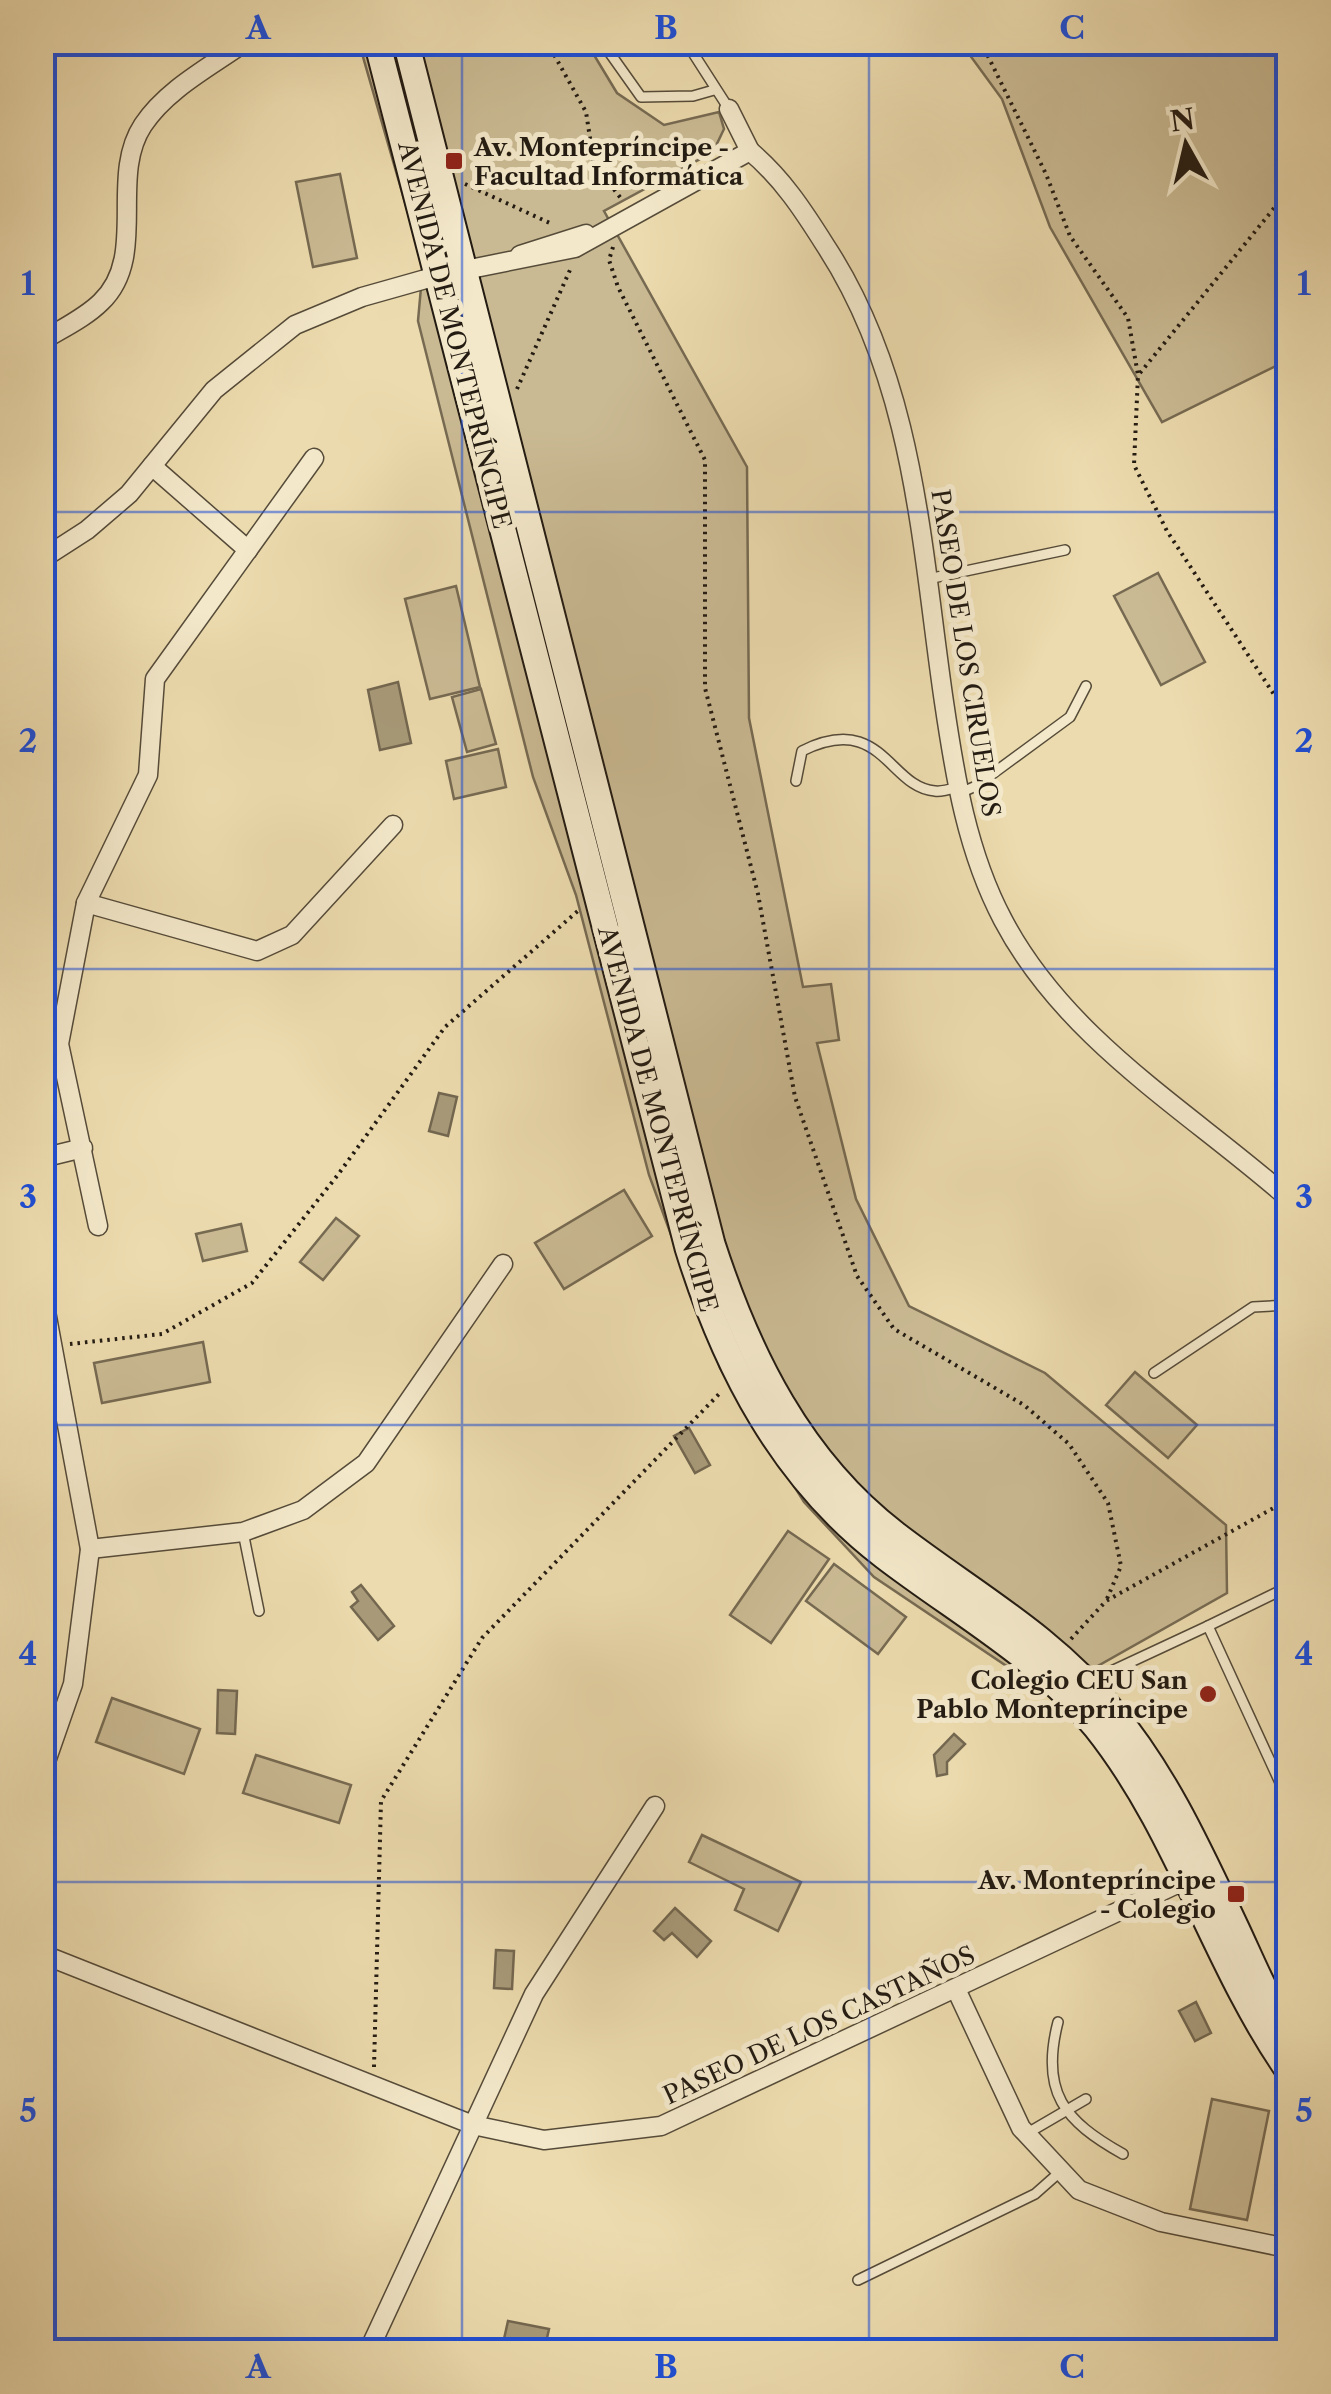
<svg xmlns="http://www.w3.org/2000/svg" width="1331" height="2394" font-family="'Libre Caslon Text',serif">
<style>
.green{fill:#caba93;stroke:#766a52;stroke-width:2.5}
.water{fill:#a89a79;stroke:#736750;stroke-width:2.5}
.lines{fill:none;stroke-linecap:round;stroke-linejoin:round}
.lane-casing{stroke:#554b39;stroke-width:12}
.street-casing{stroke:#554b39;stroke-width:21}
.secondary-casing{stroke:#231b12;stroke-width:29}
.path{stroke:#231b12;stroke-width:4;stroke-dasharray:2.5 5;stroke-linecap:butt}
.lane{stroke:#f3e8ca;stroke-width:9}
.street{stroke:#f3e8ca;stroke-width:18}
.secondary{stroke:#f3e8ca;stroke-width:25}
.grid{fill:none;stroke:#1d4ed8;stroke-width:2.5;stroke-opacity:0.55}
.poi-dot{fill:#8f2418;stroke:#f3e8ca;stroke-width:4}
.labels{text-anchor:middle;stroke-width:10;stroke-linejoin:round;paint-order:stroke}
.poi-label{font-size:25px;font-weight:bold;fill:#231b12;stroke:#f3e8ca;text-anchor:end}
.street-label{font-size:25px;fill:#231b12;stroke:#f3e8ca}
.neatline{fill:none;stroke:#1d4ed8;stroke-width:4}
.grid-label{font-size:32px;text-anchor:middle;font-weight:bold;fill:#1d4ed8}
</style>
<rect width="100%" height="100%" fill="#ecdbae"/>
<filter id="stains"><feTurbulence type="fractalNoise" baseFrequency=".002" numOctaves="4"/><feColorMatrix values="0 0 0 0 .2 0 0 0 0 .09 0 0 0 0 .02 0 0 0 .5 -.17"/></filter>
<radialGradient id="worn" r=".72"><stop offset=".6" stop-color="#630" stop-opacity="0"/><stop offset="1" stop-color="#630" stop-opacity=".3"/></radialGradient>
<g class="green">
<polygon points="567,42 574,53 588,45 617,93 664,125 719,112 724,129 713,152 604,211 747,467 749,718 803,987 831,984 839,1040 817,1043 856,1199 909,1306 1045,1373 1226,1525 1227,1593 1048,1694 874,1577 804,1502 720,1368 649,1175 576,895 533,777 418,321 423,265 359,43"/>
<polygon points="961,43 1288,43 1288,360 1162,422 1050,227 1002,99"/>
<polygon points="340,174 357,258 313,267 296,182"/>
<polygon points="1158,573 1205,662 1161,685 1114,596"/>
<polygon points="456,586 480,687 430,699 405,599"/>
<polygon points="481,689 496,744 467,752 452,697"/>
<polygon points="498,749 506,787 454,799 446,761"/>
<polygon points="624,1190 652,1236 564,1289 535,1243"/>
<polygon points="336,1218 359,1236 323,1280 300,1262"/>
<polygon points="241,1224 247,1251 203,1261 196,1234"/>
<polygon points="203,1342 210,1382 102,1403 94,1363"/>
<polygon points="1135,1372 1197,1425 1168,1458 1106,1405"/>
<polygon points="788,1531 829,1559 771,1643 730,1615"/>
<polygon points="834,1564 906,1617 878,1654 806,1601"/>
<polygon points="112,1698 200,1729 184,1774 96,1742"/>
<polygon points="256,1755 351,1785 339,1823 243,1793"/>
<polygon points="702,1835 801,1882 778,1931 735,1910 744,1889 689,1862"/>
<polygon points="1212,2099 1269,2111 1247,2220 1190,2209"/>
</g>
<g class="water">
<polygon points="398,682 411,743 380,750 368,690"/>
<polygon points="439,1093 457,1097 448,1136 429,1131"/>
<polygon points="689,1428 710,1465 695,1473 674,1436"/>
<polygon points="361,1585 394,1626 378,1640 351,1607 358,1601 352,1592"/>
<polygon points="218,1690 237,1691 235,1734 217,1733"/>
<polygon points="954,1734 965,1744 947,1762 947,1774 937,1776 934,1755"/>
<polygon points="675,1908 711,1941 697,1957 672,1933 664,1940 654,1931"/>
<polygon points="496,1950 514,1951 512,1989 494,1988"/>
<polygon points="1196,2002 1211,2033 1195,2041 1179,2011"/>
<polygon points="508,2321 549,2329 545,2347 504,2339"/>
</g>
<g class="lines">
<defs>
<g id="lane">
<polyline points="602,42 641,97 693,96 714,90"/>
<polyline points="686,42 729,109"/>
<polyline points="928,579 1065,550"/>
<path d="M796 781 802 751C882 711 889 788 935 791 942 792 951 789 958 787"/>
<polyline points="960,793 976,786 1070,717 1086,686"/>
<polyline points="1283,1320 1288,1313"/>
<polyline points="1154,1373 1253,1307 1288,1305"/>
<polyline points="243,1532 259,1611"/>
<polyline points="1208,1626 1288,1587"/>
<polyline points="1090,1681 1208,1626 1288,1800"/>
<path d="M1058 2022C1040 2092 1064 2121 1123 2154"/>
<polyline points="1026,2134 1086,2099"/>
<polyline points="858,2280 1035,2194 1061,2171"/>
</g>
<g id="street">
<path d="M750 151C782 178 803 210 825 245 915 382 921 545 944 702 955 777 967 852 1003 920 1066 1040 1189 1111 1288 1198"/>
<polyline points="520,255 586,234"/>
<path d="M42 341C61 329 85 318 101 302 149 256 108 178 143 125 167 89 210 67 245 42"/>
<polyline points="152,466 248,550"/>
<polyline points="42,559 87,530 129,494 214,390 295,325 362,297 440,275 575,248 750,151 729,109"/>
<polyline points="86,903 257,951 292,935 393,825"/>
<polyline points="42,1158 83,1148"/>
<polyline points="98,1226 59,1044 86,903 148,775 155,679 314,458"/>
<polyline points="42,1290 90,1549 73,1684 42,1773"/>
<polyline points="90,1549 243,1532 303,1510 366,1463 503,1264"/>
<polyline points="42,1954 473,2125 544,2140 661,2126 1196,1875"/>
<polyline points="956,1989 1021,2128 1079,2190 1161,2222 1282,2247"/>
<polyline points="368,2352 534,1994 655,1806"/>
</g>
<g id="secondary">
<path d="M377 42 688 1248C725 1367 782 1478 884 1556 957 1612 1037 1655 1096 1727 1179 1831 1213 1962 1288 2070"/>
<path d="M406 42 712 1244C748 1355 800 1461 895 1534 970 1592 1052 1636 1112 1711 1166 1776 1200 1852 1236 1928 1252 1962 1266 1998 1288 2029"/>
</g>
</defs>
<use href="#lane" class="lane-casing"/>
<use href="#street" class="street-casing"/>
<use href="#secondary" class="secondary-casing"/>
<g class="path">
<polyline points="547,42 586,112 594,164 623,201"/>
<polyline points="981,42 1046,174 1070,236 1128,318 1138,375 1134,465 1167,531 1288,716"/>
<polyline points="465,184 552,224"/>
<polyline points="613,247 609,260 618,287 705,460 705,688 758,894 795,1097 857,1276 894,1329 1024,1405 1069,1444 1108,1503 1121,1566 1106,1601"/>
<polyline points="1140,373 1288,191"/>
<polyline points="517,389 570,270"/>
<polyline points="70,1344 162,1334 252,1283 337,1176 445,1027 579,910"/>
<polyline points="1071,1639 1106,1601 1288,1500"/>
<polyline points="374,2067 381,1801 482,1638 721,1392"/>
</g>
<use href="#lane" class="lane"/>
<use href="#street" class="street"/>
<use href="#secondary" class="secondary"/>
</g>
<path class="grid" d="M462 42V2352M869 42V2352M42 512H1288M42 969H1288M42 1425H1288M42 1882H1288"/>
<g class="poi-dot">
<rect x="444" y="151" width="20" height="20" rx="5"/>
<circle cx="1208" cy="1694" r="10"/>
<rect x="1226" y="1884" width="20" height="20" rx="5"/>
</g>
<g class="labels">
<g class="poi-label">
<text x="474" y="156" text-anchor="start">Av. Montepríncipe -<tspan x="474" dy="29">Facultad Informática</tspan></text>
<text x="1188" y="1689">Colegio CEU San<tspan x="1188" dy="29">Pablo Montepríncipe</tspan></text>
<text x="1216" y="1889">Av. Montepríncipe<tspan x="1216" dy="29">- Colegio</tspan></text>
</g>
<g class="street-label">
<text transform="translate(455 335) rotate(76)" y="9">AVENIDA DE MONTEPRÍNCIPE</text>
<text transform="translate(966 653) rotate(81)" y="9">PASEO DE LOS CIRUELOS</text>
<text transform="translate(658 1119) rotate(75)" y="9">AVENIDA DE MONTEPRÍNCIPE</text>
<text transform="translate(819 2025) rotate(-25)" y="9">PASEO DE LOS CASTAÑOS</text>
</g>
</g>
<rect width="1331" height="2394" fill="none" stroke="#ecdbae" stroke-width="110"/>
<g transform="translate(1186 145) rotate(352)" stroke="#f3e8ca" stroke-width="8" paint-order="stroke">
<path d="M0-8L18 38L0 25L-18 38Z" fill="#231b12"/>
<text y="-15" font-size="28" font-weight="bold" text-anchor="middle" fill="#231b12">N</text>
</g>
<rect x="55" y="55" width="1221" height="2284" class="neatline"/>
<g class="grid-label">
<text x="258" y="39">A</text>
<text x="666" y="39">B</text>
<text x="1072" y="39">C</text>
<text x="28" y="295">1</text>
<text x="1304" y="295">1</text>
<text x="28" y="752">2</text>
<text x="1304" y="752">2</text>
<text x="28" y="1208">3</text>
<text x="1304" y="1208">3</text>
<text x="28" y="1665">4</text>
<text x="1304" y="1665">4</text>
<text x="28" y="2122">5</text>
<text x="1304" y="2122">5</text>
<text x="258" y="2378">A</text>
<text x="666" y="2378">B</text>
<text x="1072" y="2378">C</text>
</g>
<rect width="100%" height="100%" filter="url(#stains)"/>
<rect width="100%" height="100%" fill="url(#worn)"/>
</svg>
